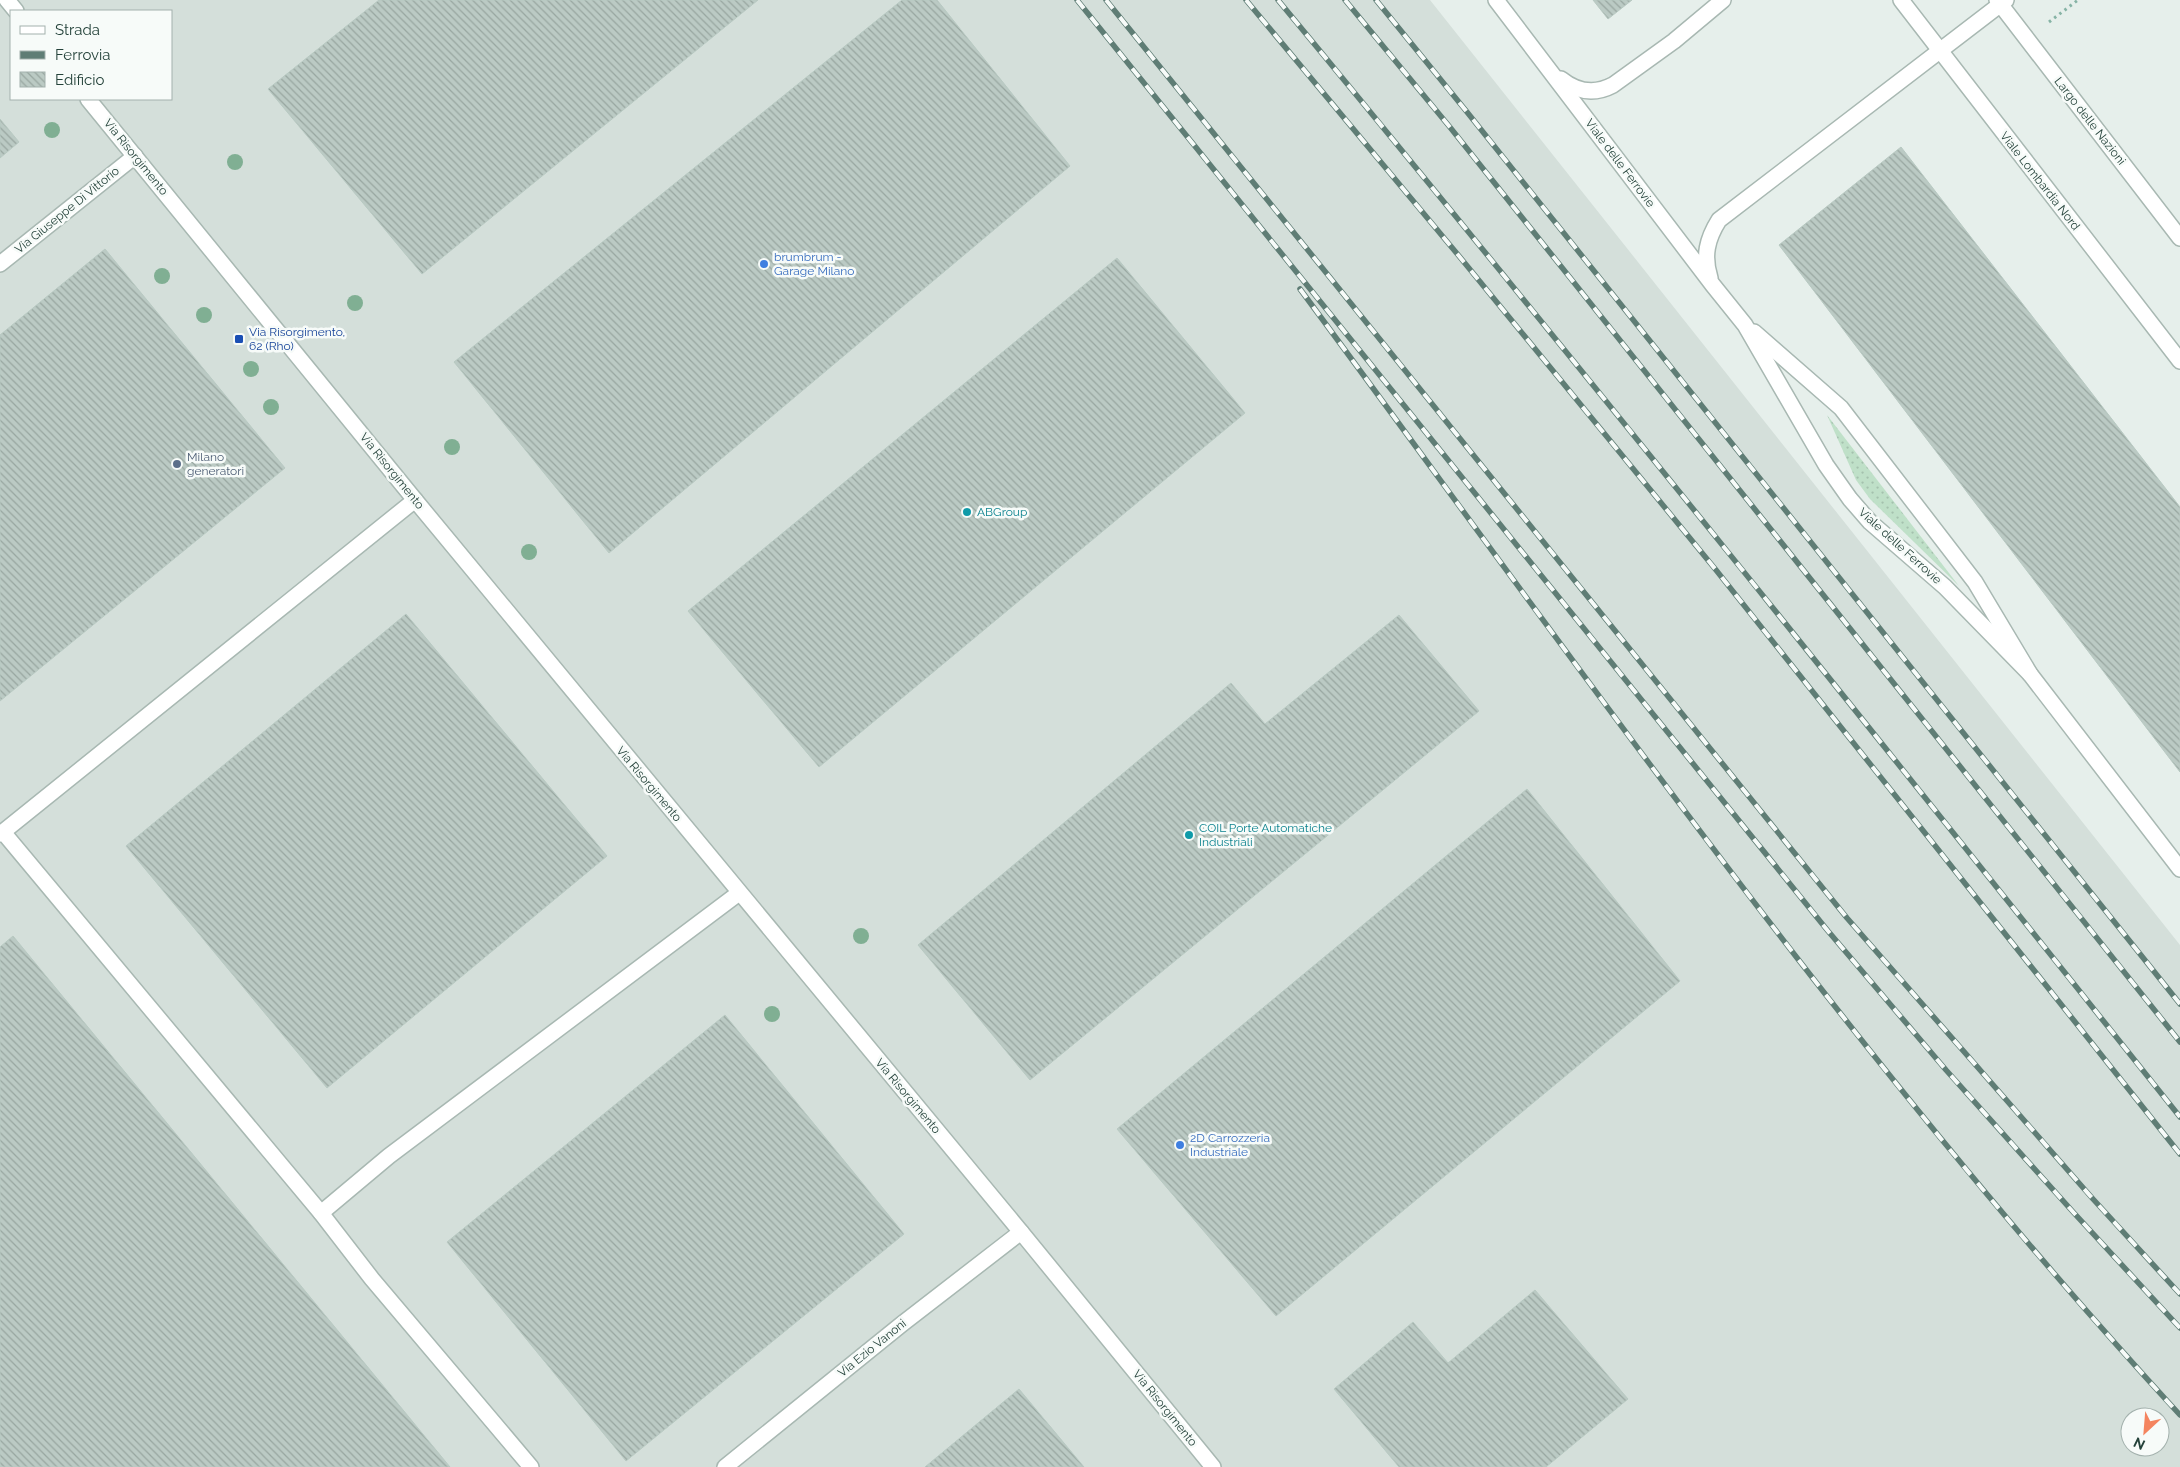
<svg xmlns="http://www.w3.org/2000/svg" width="2180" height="1467" font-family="Raleway,sans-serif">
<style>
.built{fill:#d4dfda;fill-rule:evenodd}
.grass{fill:url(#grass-dots)}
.building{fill:url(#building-back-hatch);stroke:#b8c9c2}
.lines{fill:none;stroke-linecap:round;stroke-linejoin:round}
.minor-casing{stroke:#a8b8b2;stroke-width:18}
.path{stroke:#86b3a5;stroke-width:3;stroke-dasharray:2.5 4;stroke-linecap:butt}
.minor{stroke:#fff;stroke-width:15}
.rail-casing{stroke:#5f7d75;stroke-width:5.5}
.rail{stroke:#f7fbf9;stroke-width:4;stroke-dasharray:11;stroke-linecap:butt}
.tree{fill:#80af93}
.shop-dot{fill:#3f7fe0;stroke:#f7fbf9;stroke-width:2}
.transit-dot{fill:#1a4fb4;stroke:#f7fbf9;stroke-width:2}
.service-dot{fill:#5c6f8a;stroke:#f7fbf9;stroke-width:2}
.culture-dot{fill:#0f9aa8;stroke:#f7fbf9;stroke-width:2}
.labels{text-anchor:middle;stroke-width:5;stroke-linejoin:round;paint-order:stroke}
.street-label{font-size:12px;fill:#24423a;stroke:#f7fbf9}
.shop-label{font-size:12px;fill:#366cbe;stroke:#f7fbf9;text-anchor:start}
.transit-label{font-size:12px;fill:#164399;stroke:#f7fbf9;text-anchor:start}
.service-label{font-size:12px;fill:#4e5e75;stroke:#f7fbf9;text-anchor:start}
.culture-label{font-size:12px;fill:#0d838f;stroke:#f7fbf9;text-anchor:start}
</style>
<defs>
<pattern id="grass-dots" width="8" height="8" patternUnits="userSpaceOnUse" patternTransform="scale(1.25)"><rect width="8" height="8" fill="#bfe0c8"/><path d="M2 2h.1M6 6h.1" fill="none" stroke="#a4c1ad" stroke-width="1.8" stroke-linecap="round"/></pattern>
<pattern id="building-back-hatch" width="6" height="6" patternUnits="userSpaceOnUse" patternTransform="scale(1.25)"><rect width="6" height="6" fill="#bbcac4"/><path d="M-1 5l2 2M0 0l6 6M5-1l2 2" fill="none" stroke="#98a6a0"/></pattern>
</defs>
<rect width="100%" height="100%" fill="#e6efeb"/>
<path class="built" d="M0 0H1430L2180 945V1467H0ZM11 11H171V99H11ZM2130 1417H2160V1447H2130Z"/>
<polygon class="grass" points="1827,415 1959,586 1870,499 1856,480"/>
<g class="building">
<polygon points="379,0 758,0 422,274 268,89"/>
<polygon points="902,0 937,0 1070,166 609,553 454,362"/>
<polygon points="1593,0 1632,0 1608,19"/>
<polygon points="0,119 19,142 0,158"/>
<polygon points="1901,147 2180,507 2180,772 1779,245"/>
<polygon points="105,249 285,468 0,701 0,335"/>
<polygon points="1117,258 1245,413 819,767 688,611"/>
<polygon points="406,614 607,856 327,1088 126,846"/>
<polygon points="1399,615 1479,711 1030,1080 918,945 1231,683 1265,724"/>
<polygon points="1527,789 1680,981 1276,1316 1117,1129"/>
<polygon points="13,936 450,1467 0,1467 0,947"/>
<polygon points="725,1015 904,1234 626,1461 447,1242"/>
<polygon points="1535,1290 1628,1399 1546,1467 1399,1467 1334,1389 1413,1322 1448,1363"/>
<polygon points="1019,1389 1084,1467 925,1467"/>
</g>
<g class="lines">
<defs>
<g id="minor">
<polyline points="7,0 16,11"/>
<polyline points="1496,0 1712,284 1745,325 1826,465 1850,499 1870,522 1945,587 2030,674"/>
<polyline points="1901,0 2180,361"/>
<polyline points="1997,0 2180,238"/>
<path d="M1561 79C1577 92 1594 95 1613 85L1674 41 1723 0"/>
<polyline points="88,99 415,500 1021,1232 1213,1467"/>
<polyline points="0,264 135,156"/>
<path d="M1710 278C1703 256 1707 239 1719 220L2006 0"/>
<polyline points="1754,332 1841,408 1975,582 2030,674 2180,869"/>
<polyline points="3,832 415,500"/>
<polyline points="0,834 3,832 321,1213 389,1156 739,893"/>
<polyline points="321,1213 372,1279 531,1467"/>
<polyline points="725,1467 902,1324 1021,1232"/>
</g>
</defs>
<use href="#minor" class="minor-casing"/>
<polyline class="path" points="2049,22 2078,0"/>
<use href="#minor" class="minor"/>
<defs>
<g id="rail">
<polyline points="1077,0 1828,931 1946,1070 2074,1213 2180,1328"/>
<polyline points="1106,0 1847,918 2093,1199 2180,1294"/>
<polyline points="1246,0 1459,256 1716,570 2180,1154"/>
<path d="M1278 0C1583 369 1882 743 2180 1117"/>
<polyline points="1345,0 1449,126 2180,1042"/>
<polyline points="1376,0 1467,112 2180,1004"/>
<path d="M1300 289C1583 672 1857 1064 2180 1415"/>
</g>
</defs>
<use href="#rail" class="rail-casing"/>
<use href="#rail" class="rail"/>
</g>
<g class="tree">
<circle cx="52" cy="130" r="8"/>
<circle cx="235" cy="162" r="8"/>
<circle cx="162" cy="276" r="8"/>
<circle cx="355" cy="303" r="8"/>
<circle cx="204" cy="315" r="8"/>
<circle cx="251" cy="369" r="8"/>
<circle cx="271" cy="407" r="8"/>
<circle cx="452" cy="447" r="8"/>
<circle cx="529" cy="552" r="8"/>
<circle cx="861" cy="936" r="8"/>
<circle cx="772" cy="1014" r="8"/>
</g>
<g class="shop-dot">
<circle cx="764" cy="264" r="5"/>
<circle cx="1180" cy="1145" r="5"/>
</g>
<rect class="transit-dot" x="234" y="334" width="10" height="10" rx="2.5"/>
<circle class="service-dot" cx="177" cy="464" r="5"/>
<g class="culture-dot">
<circle cx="967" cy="512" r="5"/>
<circle cx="1189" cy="835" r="5"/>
</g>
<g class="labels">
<g class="street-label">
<text transform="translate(2090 121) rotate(52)" y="4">Largo delle Nazioni</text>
<text transform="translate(136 157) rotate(51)" y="4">Via Risorgimento</text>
<text transform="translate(1620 163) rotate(53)" y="4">Viale delle Ferrovie</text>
<text transform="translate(2040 181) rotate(52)" y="4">Viale Lombardia Nord</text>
<text transform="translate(67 210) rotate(-39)" y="4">Via Giuseppe Di Vittorio</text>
<text transform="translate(392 471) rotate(51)" y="4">Via Risorgimento</text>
<text transform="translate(1900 546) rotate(42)" y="4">Viale delle Ferrovie</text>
<text transform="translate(649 784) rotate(50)" y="4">Via Risorgimento</text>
<text transform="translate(908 1096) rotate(50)" y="4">Via Risorgimento</text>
<text transform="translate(872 1348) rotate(-39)" y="4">Via Ezio Vanoni</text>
<text transform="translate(1165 1408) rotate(51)" y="4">Via Risorgimento</text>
</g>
<g class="shop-label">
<text x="774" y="261">brumbrum -<tspan x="774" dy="14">Garage Milano</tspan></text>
<text x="1190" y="1142">2D Carrozzeria<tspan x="1190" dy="14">Industriale</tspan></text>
</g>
<g class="transit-label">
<text x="249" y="336">Via Risorgimento,<tspan x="249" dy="14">62 (Rho)</tspan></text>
</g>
<g class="service-label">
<text x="187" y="461">Milano<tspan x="187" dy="14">generatori</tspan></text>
</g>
<g class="culture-label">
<text x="977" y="516">ABGroup</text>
<text x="1199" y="832">COIL Porte Automatiche<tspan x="1199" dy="14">Industriali</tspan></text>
</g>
</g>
<rect x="10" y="10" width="162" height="90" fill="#f7fbf9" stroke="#a3b1ad"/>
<rect x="20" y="26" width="25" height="8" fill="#ffffff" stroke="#a3b1ad"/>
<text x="55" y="35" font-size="15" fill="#24423a">Strada</text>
<rect x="20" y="51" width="25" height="8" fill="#5f7d75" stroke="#a3b1ad"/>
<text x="55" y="60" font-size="15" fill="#24423a">Ferrovia</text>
<rect x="20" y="72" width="25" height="15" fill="url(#building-back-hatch)" stroke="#a3b1ad"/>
<text x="55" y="85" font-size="15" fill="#24423a">Edificio</text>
<g transform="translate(2145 1432) rotate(206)"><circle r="24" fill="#f7fbf9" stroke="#a3b1ad"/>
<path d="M0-4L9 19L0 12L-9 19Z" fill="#f4845f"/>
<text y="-8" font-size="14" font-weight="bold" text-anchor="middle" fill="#24423a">N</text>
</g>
</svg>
